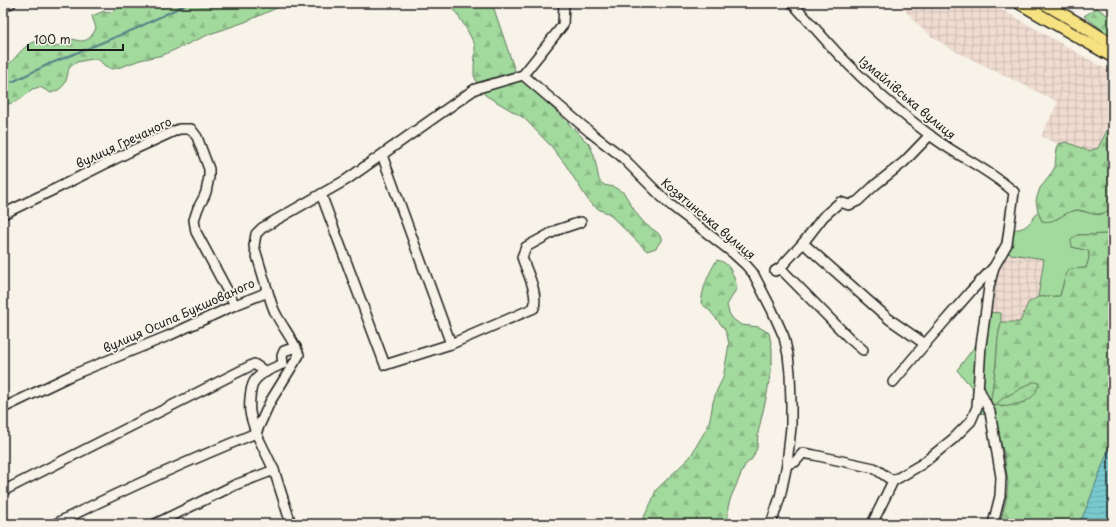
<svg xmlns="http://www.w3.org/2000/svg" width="1116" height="527" font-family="'Playpen Sans',sans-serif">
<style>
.industrial{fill:url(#industrial-grid)}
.grass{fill:#a2d99d;stroke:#5f7a5c}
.forest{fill:url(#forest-firs);stroke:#5f7a5c;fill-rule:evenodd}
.wetland{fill:url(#wetland-marsh);stroke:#5f7a5c}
.water{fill:url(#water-rules);stroke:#548487}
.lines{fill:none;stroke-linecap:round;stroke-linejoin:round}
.stream{stroke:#548487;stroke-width:2}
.minor-casing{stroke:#1c1c1c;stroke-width:12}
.major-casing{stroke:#1c1c1c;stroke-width:14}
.minor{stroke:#f7f3e8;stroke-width:9}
.major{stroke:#f7e281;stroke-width:11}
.labels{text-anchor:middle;stroke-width:3.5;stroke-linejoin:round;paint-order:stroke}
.street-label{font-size:12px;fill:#1c1c1c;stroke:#f7f3e8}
</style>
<defs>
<pattern id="industrial-grid" width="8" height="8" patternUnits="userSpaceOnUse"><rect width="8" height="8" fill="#f0dcd1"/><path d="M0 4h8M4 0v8" fill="none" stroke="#cdbcb3"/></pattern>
<pattern id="forest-firs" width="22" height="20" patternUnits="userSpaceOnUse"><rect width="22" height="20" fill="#a2d99d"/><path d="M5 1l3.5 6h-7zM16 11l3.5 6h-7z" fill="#8bba87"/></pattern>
<pattern id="wetland-marsh" width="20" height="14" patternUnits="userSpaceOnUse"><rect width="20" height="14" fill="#a2d99d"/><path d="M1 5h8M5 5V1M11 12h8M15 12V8" fill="none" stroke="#8bba87"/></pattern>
<pattern id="water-rules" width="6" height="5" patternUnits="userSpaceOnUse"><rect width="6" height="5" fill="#79cacf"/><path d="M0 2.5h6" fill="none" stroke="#68adb1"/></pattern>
</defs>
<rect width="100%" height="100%" fill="#f7f3e8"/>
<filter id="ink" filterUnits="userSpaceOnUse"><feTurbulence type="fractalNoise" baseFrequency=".025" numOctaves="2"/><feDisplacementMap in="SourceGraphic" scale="8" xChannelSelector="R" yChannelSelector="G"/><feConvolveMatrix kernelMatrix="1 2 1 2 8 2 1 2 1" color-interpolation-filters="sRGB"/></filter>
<g filter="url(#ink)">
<g class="industrial">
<polygon points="899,3 990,3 1113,73 1113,118 1108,129 1098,148 1089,151 1066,142 1058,144 1041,136 1058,102 953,50 931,36 920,27"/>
<polygon points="1005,253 1044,259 1038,297 1028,303 1020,322 1001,322 1001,313 988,312 991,282"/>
</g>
<path class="grass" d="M1113 209V234L1077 235 1072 247 1089 251V258L1086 268 1071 269 1066 273 1060 296 1038 297 1044 259 1005 253 991 282 988 312 1001 313V322L998 337 996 364 990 406 993 416 973 411 975 391 957 370 978 342 986 273 1001 248 1004 226C1022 234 1028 226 1038 212L1042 221 1057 219 1066 213 1077 210 1099 215Z"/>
<g class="forest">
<path d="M123 3H288L245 22 210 34 163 55 140 60 121 67 112 69 105 66 99 60 92 59 77 62 69 68C66 82 66 88 51 93L40 87 32 89 25 96 15 102 8 104 3 102V69C19 58 24 38 47 41L53 48 73 39C85 44 91 39 96 28L92 16 104 11 106 13 114 11Z"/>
<polygon points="450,3 492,3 516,74 559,114 589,144 594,155 599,180 604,185 614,187 624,193 636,213 645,224 658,233 662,239 656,248 647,251 608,213 600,210 590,203 565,164 551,146 524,118 485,95 477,83 474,75 474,66 475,56 475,45 466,28"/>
<polygon points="1097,8 1113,19 1113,38 1084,16"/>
<path d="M1113 118V209C1109 210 1103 214 1098 214 1091 215 1084 210 1077 210 1064 211 1055 225 1042 221L1038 212 1036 200 1040 188 1049 177 1055 167 1056 155 1058 144 1066 142 1089 151 1098 148 1108 129Z"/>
<path d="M1113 234V437L1087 507 1079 524H1000L1006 501 1008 483 1004 454 990 406 996 364 998 337 1001 322H1020L1028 303 1038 297 1060 296 1066 273 1071 269 1086 268 1089 258V251L1072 247 1071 240 1077 235ZM1033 382 1025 402 1001 407 1002 399Z"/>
<path d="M717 260C730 262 734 276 737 288L727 305 729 313 733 319 741 325 759 327 769 333 772 348V363L767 394 758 433 757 448 752 459 745 465 731 497 728 507V524H638L644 517 652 501 656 490 690 457 708 426 711 414 713 402 717 390 723 378 729 344 727 335 724 328 710 311 701 303C703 287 708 274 717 260Z"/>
</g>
<path class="wetland" d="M1033 382H1037L1039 384C1038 389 1035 394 1031 398 1025 403 1004 409 997 405L998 402 1002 399Z"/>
<polygon class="water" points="1113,437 1113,524 1079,524 1087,507"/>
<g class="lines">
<polyline class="stream" points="12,82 47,65 135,29 189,3"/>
<defs>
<g id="minor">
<path d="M792 3C809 21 825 40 841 57 869 86 899 112 931 136 957 156 989 169 1014 192L1007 244 994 267 989 287 981 345 977 407 971 421 953 439 922 464 893 481 872 524"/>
<polyline points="3,7 11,3"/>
<polyline points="523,75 591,133 621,156 668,203 733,253 746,265 753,273 772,310 784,337 788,355 790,373 791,403 791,427 787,464 780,497 771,524"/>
<polyline points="523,75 563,25 564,3"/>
<polyline points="382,155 451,344"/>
<path d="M321 194 385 365 451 344 534 308C538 291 527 273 522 257L526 247 557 230 581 222"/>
<polyline points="3,214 55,189 133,150 179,129 191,129 197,137 209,169 209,177 206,192 204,197 198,208 194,220 196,232 235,305"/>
<polyline points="803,243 889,319 925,344"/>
<polyline points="780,268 849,338 863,350"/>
<polyline points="775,271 780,268 803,243 823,217 840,202 849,205 858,201 875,185 904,162 930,135"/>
<path d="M267 289C270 298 272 308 277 316 284 329 294 341 299 355L270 402 256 433 274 470 291 524"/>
<polyline points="893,382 925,344 971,291 993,268"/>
<polyline points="979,389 990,412 1001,477 1000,496 993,524"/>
<polyline points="3,408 72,375 168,336 235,305 263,294 267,289 254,246 256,234 262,228 346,180 475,89 523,75"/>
<polyline points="787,464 795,462 803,453 814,455 874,468 893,481"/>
<polyline points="3,491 254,364 266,372"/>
<path d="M55 524C122 490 188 461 256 433 254 426 251 419 250 412 249 404 250 385 256 379 263 371 274 368 283 364L282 356 284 351 296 347"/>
<polyline points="155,524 235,485 274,470"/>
</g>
<g id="major">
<polyline points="1019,3 1113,57"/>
<polyline points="1043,3 1080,24 1113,45"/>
</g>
</defs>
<use href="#minor" class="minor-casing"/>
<use href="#major" class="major-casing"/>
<use href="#minor" class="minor"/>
<use href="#major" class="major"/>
</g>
</g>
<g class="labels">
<g class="street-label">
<text transform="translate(907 98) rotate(40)" y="4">Ізмайлівська вулиця</text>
<text transform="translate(124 143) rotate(-25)" y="4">вулиця Гречаного</text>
<text transform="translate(708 219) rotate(40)" y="4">Козятинська вулиця</text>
<text transform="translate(179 316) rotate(-24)" y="4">вулиця Осипа Букшованого</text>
</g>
</g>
<rect width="1116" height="527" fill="none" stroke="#f7f3e8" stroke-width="16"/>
<rect x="8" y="8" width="1100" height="511" fill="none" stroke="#1c1c1c" stroke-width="1.5" filter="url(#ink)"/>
<path d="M28 44v6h95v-6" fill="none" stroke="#1c1c1c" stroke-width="2"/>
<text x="34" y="44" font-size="12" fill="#1c1c1c" stroke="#f7f3e8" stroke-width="3" paint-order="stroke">100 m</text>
</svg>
